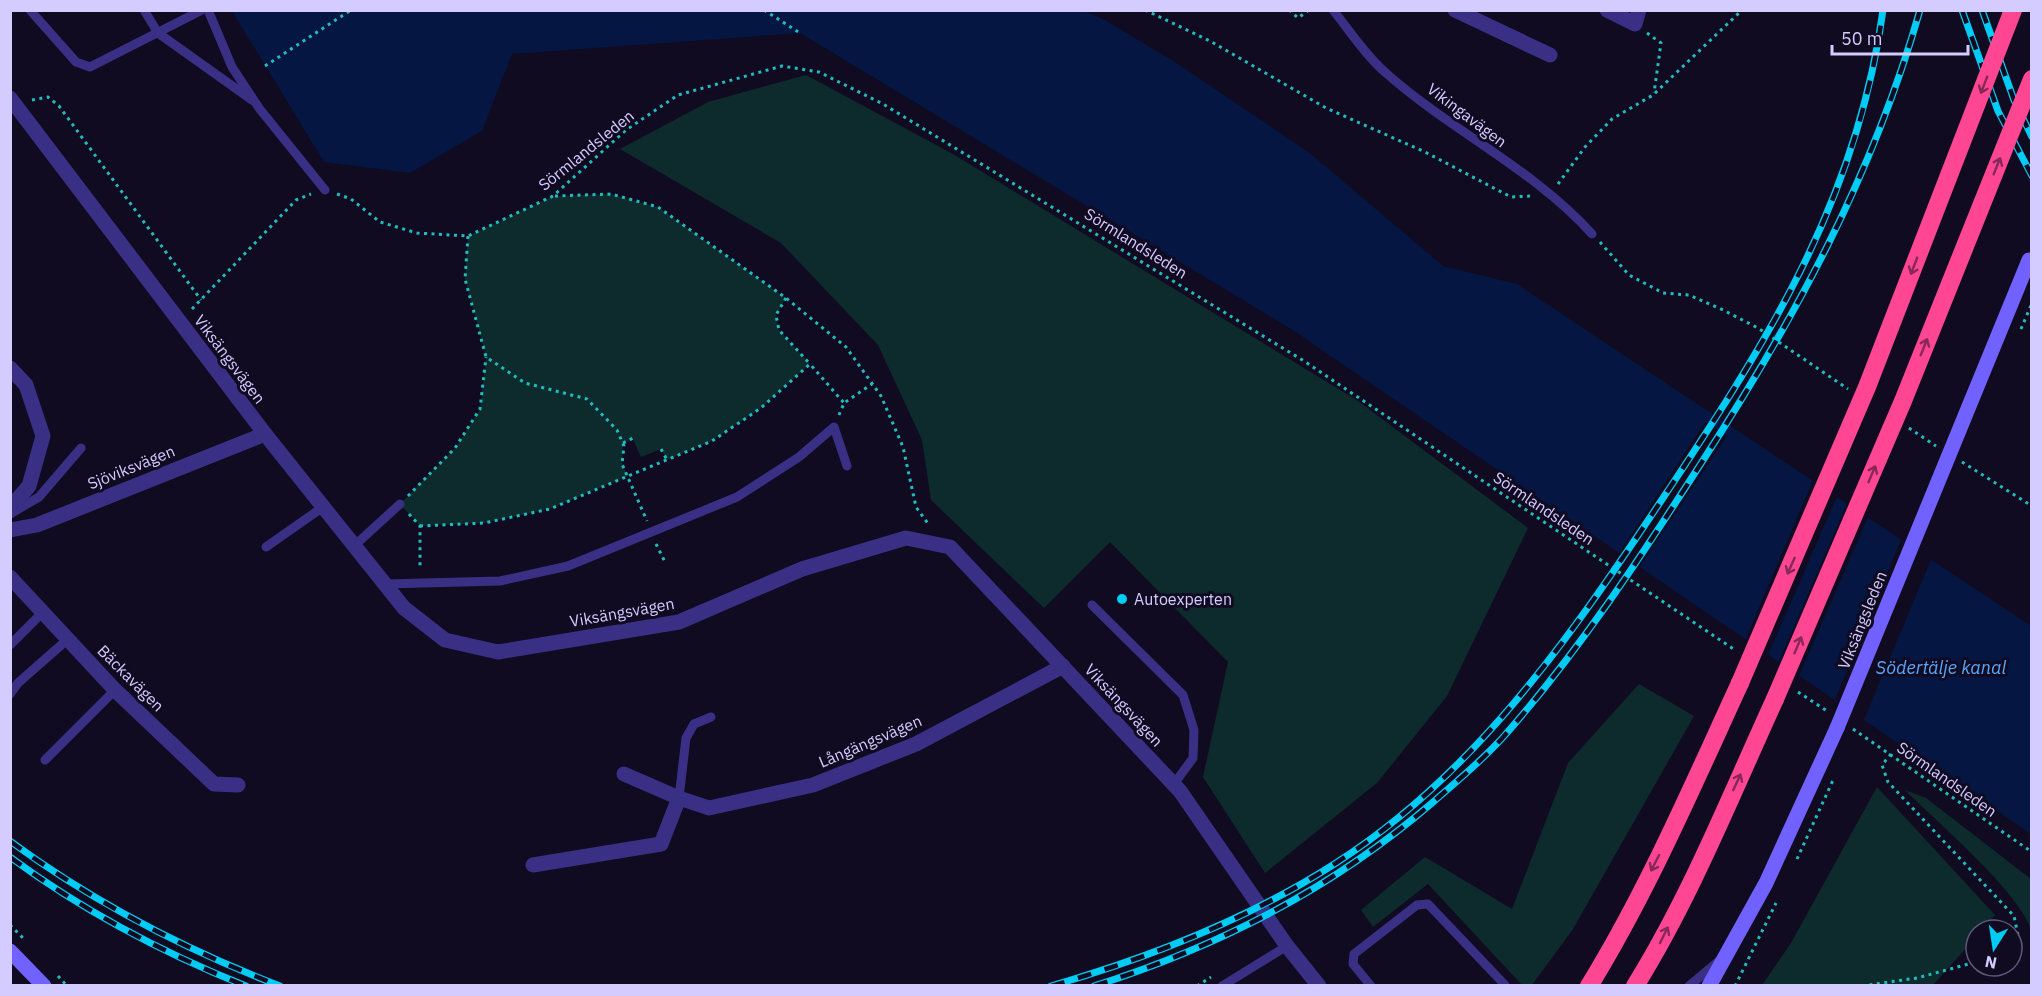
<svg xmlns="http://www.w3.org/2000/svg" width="2042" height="996" font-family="'IBM Plex Sans',sans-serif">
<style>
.green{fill:#0d2b2c}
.water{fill:#041641}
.pier{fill:#100b21}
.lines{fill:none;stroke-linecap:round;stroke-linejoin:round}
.path{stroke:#20bcbe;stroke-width:3;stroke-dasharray:3 4.5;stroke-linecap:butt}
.lane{stroke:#393086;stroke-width:9}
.street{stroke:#393086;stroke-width:15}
.secondary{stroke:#7162ff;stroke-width:15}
.highway{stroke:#ff4692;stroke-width:18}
.rail-casing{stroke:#00ccf6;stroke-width:7}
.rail{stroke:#100b21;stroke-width:4.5;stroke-dasharray:14;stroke-linecap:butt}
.path-bridge{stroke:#20bcbe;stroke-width:3;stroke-dasharray:3 4.5;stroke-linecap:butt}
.secondary-bridge{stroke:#7162ff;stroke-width:15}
.highway-bridge{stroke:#ff4692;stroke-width:18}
.oneway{stroke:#88285a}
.poi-dot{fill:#00ccf6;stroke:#100b21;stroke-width:2}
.labels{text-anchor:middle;stroke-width:6;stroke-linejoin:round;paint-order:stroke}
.street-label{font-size:16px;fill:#d4cbff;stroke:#100b21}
.poi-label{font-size:16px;fill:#d4cbff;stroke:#100b21;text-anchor:start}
.water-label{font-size:18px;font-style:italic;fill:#59a6ff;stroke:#100b21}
</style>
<rect width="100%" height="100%" fill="#100b21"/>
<g class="green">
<polygon points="806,75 953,154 1358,401 1528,528 1447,696 1377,783 1265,873 1203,777 1228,662 1110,542 1044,608 931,500 922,440 878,345 781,243 620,149 708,102"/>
<polygon points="611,194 658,207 786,298 776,315 779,330 810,364 761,408 712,441 667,460 661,449 641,457 633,439 623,443 622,464 628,476 550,509 484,523 420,526 400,504 455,448 480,409 486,357 465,279 468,236 553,196"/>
<polygon points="1639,684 1694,716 1573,929 1532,985 1522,985 1428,884 1373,927 1361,910 1425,857 1512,909 1568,763"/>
<polygon points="1877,787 1995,915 1982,930 1976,930 1976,937 1933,985 1762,985 1791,943"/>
<path d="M1905 790 1926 798 2031 879V928C2013 886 1940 825 1905 790Z"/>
</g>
<polygon class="water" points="1082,10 1105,20 1175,62 1311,154 1443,266 1517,284 2031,626 2031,834 1291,329 800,33 512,54 482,131 410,173 324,162 232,11"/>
<g class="pier">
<polygon points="1705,422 1727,436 1638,569 1618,555"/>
<polygon points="1814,478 1838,494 1767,657 1745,641"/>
<polygon points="1848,501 1869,515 1798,678 1778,664"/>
<polygon points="1902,537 1932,557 1863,722 1834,702"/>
</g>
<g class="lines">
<g class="path">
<polyline points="764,10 800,33"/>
<polyline points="1145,10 1210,41 1326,108 1425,152 1511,197 1530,196"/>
<polyline points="1289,10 1298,18 1309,10"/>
<polyline points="1647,33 1661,43 1654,93"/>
<polyline points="265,66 351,10"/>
<polyline points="32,100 48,97 59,106 201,300"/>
<polyline points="1558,184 1585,147 1612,119 1653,95 1742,10"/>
<polyline points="337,194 351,199 380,222 417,233 468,236 553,196 626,130 678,95 782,66 819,72 883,104 1304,361 1735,650"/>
<polyline points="555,196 611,194 658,207 786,298 846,347 881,396 903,447 916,507 929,525"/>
<polyline points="468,236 465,279 486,357 525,383 587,399 617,430 624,446 622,464 647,521"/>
<polyline points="1600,242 1629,275 1663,293 1689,295 1723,310 1758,328 1848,389"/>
<polyline points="786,298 776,315 779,330 810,364"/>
<polyline points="192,309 296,200 311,194"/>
<polyline points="839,415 844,403 872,384"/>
<polyline points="1909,428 1936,446"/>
<polyline points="623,443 633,438"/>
<polyline points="661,449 667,460"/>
<polyline points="1962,462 2032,506"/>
<polyline points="408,496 455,448 480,409 486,357"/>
<polyline points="409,514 420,526 420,569"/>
<polyline points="420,526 484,523 550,509 628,476 712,441 761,408 810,364 844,403"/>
<polyline points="656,544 665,562"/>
<polyline points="1798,692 1827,711"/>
<polyline points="1853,729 2032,852"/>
<polyline points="1891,754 1882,765 1888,782 2014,916 2021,950 2012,952"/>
<polyline points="1797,859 1834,778"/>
<polyline points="10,925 23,938"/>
<polyline points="58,976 67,986"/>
<polyline points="1197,986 1211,977"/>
<polyline points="1735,986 1776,903"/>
<polyline points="1862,986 1917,978 1976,962"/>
</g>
<g class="lane">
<polyline points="30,10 76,62 90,67 202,10"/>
<polyline points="144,10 158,33 252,100"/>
<polyline points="208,10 232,67 259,108 325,190"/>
<path d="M1333 10C1350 31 1366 56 1386 73 1450 130 1535 170 1592 234"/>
<polyline points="10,514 39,497 81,448"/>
<polyline points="354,546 400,504"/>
<polyline points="266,547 323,507"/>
<polyline points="385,584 500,581 568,566 737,497 799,457 834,427 847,466"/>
<polyline points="1092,605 1183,695 1194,730 1193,758 1174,784"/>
<polyline points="10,645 43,612"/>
<polyline points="10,694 18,683 68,639"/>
<polyline points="45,760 115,690"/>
<polyline points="679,798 686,738 694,724 711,717"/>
<polyline points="1222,986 1287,946"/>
<polyline points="1371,986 1353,964 1354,954 1417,905 1428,904 1505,985"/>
<polyline points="1689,986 1720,960"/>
</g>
<g class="street">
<polyline points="1455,10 1550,55"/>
<polyline points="1607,10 1635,24 1639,10"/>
<polyline points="10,98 265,434 404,608 445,640 498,652 679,622 802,569 906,538 950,547 1180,791 1287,946 1319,986"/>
<polyline points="10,368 26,385 43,436 29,486 10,508"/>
<polyline points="10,530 37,525 265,434"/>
<polyline points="10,577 115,690 214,784 238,785"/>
<polyline points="624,774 679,798"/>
<polyline points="533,865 661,844 679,798 709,808 813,785 916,744 1063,666"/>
</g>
<g class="secondary">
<polyline points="10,951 44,986"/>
<polyline points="1709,986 1766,883 1837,728"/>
</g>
<g class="highway">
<path d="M1589 986C1648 890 1693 785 1740 683"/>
<path d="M1635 986C1691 896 1731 795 1775 699"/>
</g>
<defs>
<g id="rail">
<polyline points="1962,10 1998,111 2032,176"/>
<polyline points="1982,10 2014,100 2032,137"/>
<path d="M10 841C93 902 184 949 280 986"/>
<path d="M10 857C82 910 163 953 246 986"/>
<path d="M1051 986C1151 957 1249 919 1336 863 1475 774 1569 639 1659 504 1764 347 1857 203 1883 10"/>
<path d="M1094 986C1219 946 1332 889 1432 803 1457 781 1483 760 1505 735 1579 651 1640 558 1700 465 1794 320 1872 178 1920 10"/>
</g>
</defs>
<use href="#rail" class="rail-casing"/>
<use href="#rail" class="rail"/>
<polyline class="path-bridge" points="2021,329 2032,303"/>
<polyline class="secondary-bridge" points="1837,728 2029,260"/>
<g class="highway-bridge">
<polyline points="1740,683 1867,387 2013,10"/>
<polyline points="1775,699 1903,401 2032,79"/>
</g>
</g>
<defs><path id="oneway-shaft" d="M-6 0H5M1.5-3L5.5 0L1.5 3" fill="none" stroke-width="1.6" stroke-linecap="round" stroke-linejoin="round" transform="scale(1.5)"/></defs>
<g class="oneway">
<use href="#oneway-shaft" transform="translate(1984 85) rotate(111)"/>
<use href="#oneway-shaft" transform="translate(1997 166) rotate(-68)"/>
<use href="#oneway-shaft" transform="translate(1914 266) rotate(111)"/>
<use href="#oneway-shaft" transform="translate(1924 347) rotate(-68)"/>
<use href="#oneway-shaft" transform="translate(1872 474) rotate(-67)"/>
<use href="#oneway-shaft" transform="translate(1791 566) rotate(114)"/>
<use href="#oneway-shaft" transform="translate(1798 645) rotate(-67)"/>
<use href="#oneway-shaft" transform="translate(1737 782) rotate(-65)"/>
<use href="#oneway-shaft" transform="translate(1655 863) rotate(117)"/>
<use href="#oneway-shaft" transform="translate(1664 935) rotate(-64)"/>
</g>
<circle class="poi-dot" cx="1122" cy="599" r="6"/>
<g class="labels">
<g class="street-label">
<text transform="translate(1467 115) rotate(37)" y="6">Vikingavägen</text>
<text transform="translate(586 150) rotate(-39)" y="6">Sörmlandsleden</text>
<text transform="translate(1136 243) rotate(32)" y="6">Sörmlandsleden</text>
<text transform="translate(230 359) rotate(53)" y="6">Viksängsvägen</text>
<text transform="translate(131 467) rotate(-22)" y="6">Sjöviksvägen</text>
<text transform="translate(1544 508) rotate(34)" y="6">Sörmlandsleden</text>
<text transform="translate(622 612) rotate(-10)" y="6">Viksängsvägen</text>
<text transform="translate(1862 620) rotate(-68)" y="6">Viksängsleden</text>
<text transform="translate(131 678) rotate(45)" y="6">Bäckavägen</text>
<text transform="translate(1124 705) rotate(47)" y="6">Viksängsvägen</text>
<text transform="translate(870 741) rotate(-23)" y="6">Långängsvägen</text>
<text transform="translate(1947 779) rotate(35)" y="6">Sörmlandsleden</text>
</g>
<g class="poi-label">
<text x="1134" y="605">Autoexperten</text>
</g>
<g class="water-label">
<text x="1941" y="674">Södertälje kanal</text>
</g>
</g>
<rect width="2042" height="996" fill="none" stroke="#d4cbff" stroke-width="24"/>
<g transform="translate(1994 948) rotate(192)"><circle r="28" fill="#100b21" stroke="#5e587a" stroke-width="1.5"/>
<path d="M0-4.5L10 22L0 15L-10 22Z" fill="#00ccf6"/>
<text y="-9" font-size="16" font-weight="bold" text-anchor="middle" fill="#d4cbff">N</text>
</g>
<path d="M1832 45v9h136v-9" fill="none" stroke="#d4cbff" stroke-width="3"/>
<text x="1841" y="45" font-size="18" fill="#d4cbff" stroke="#100b21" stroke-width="4.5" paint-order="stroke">50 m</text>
</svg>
